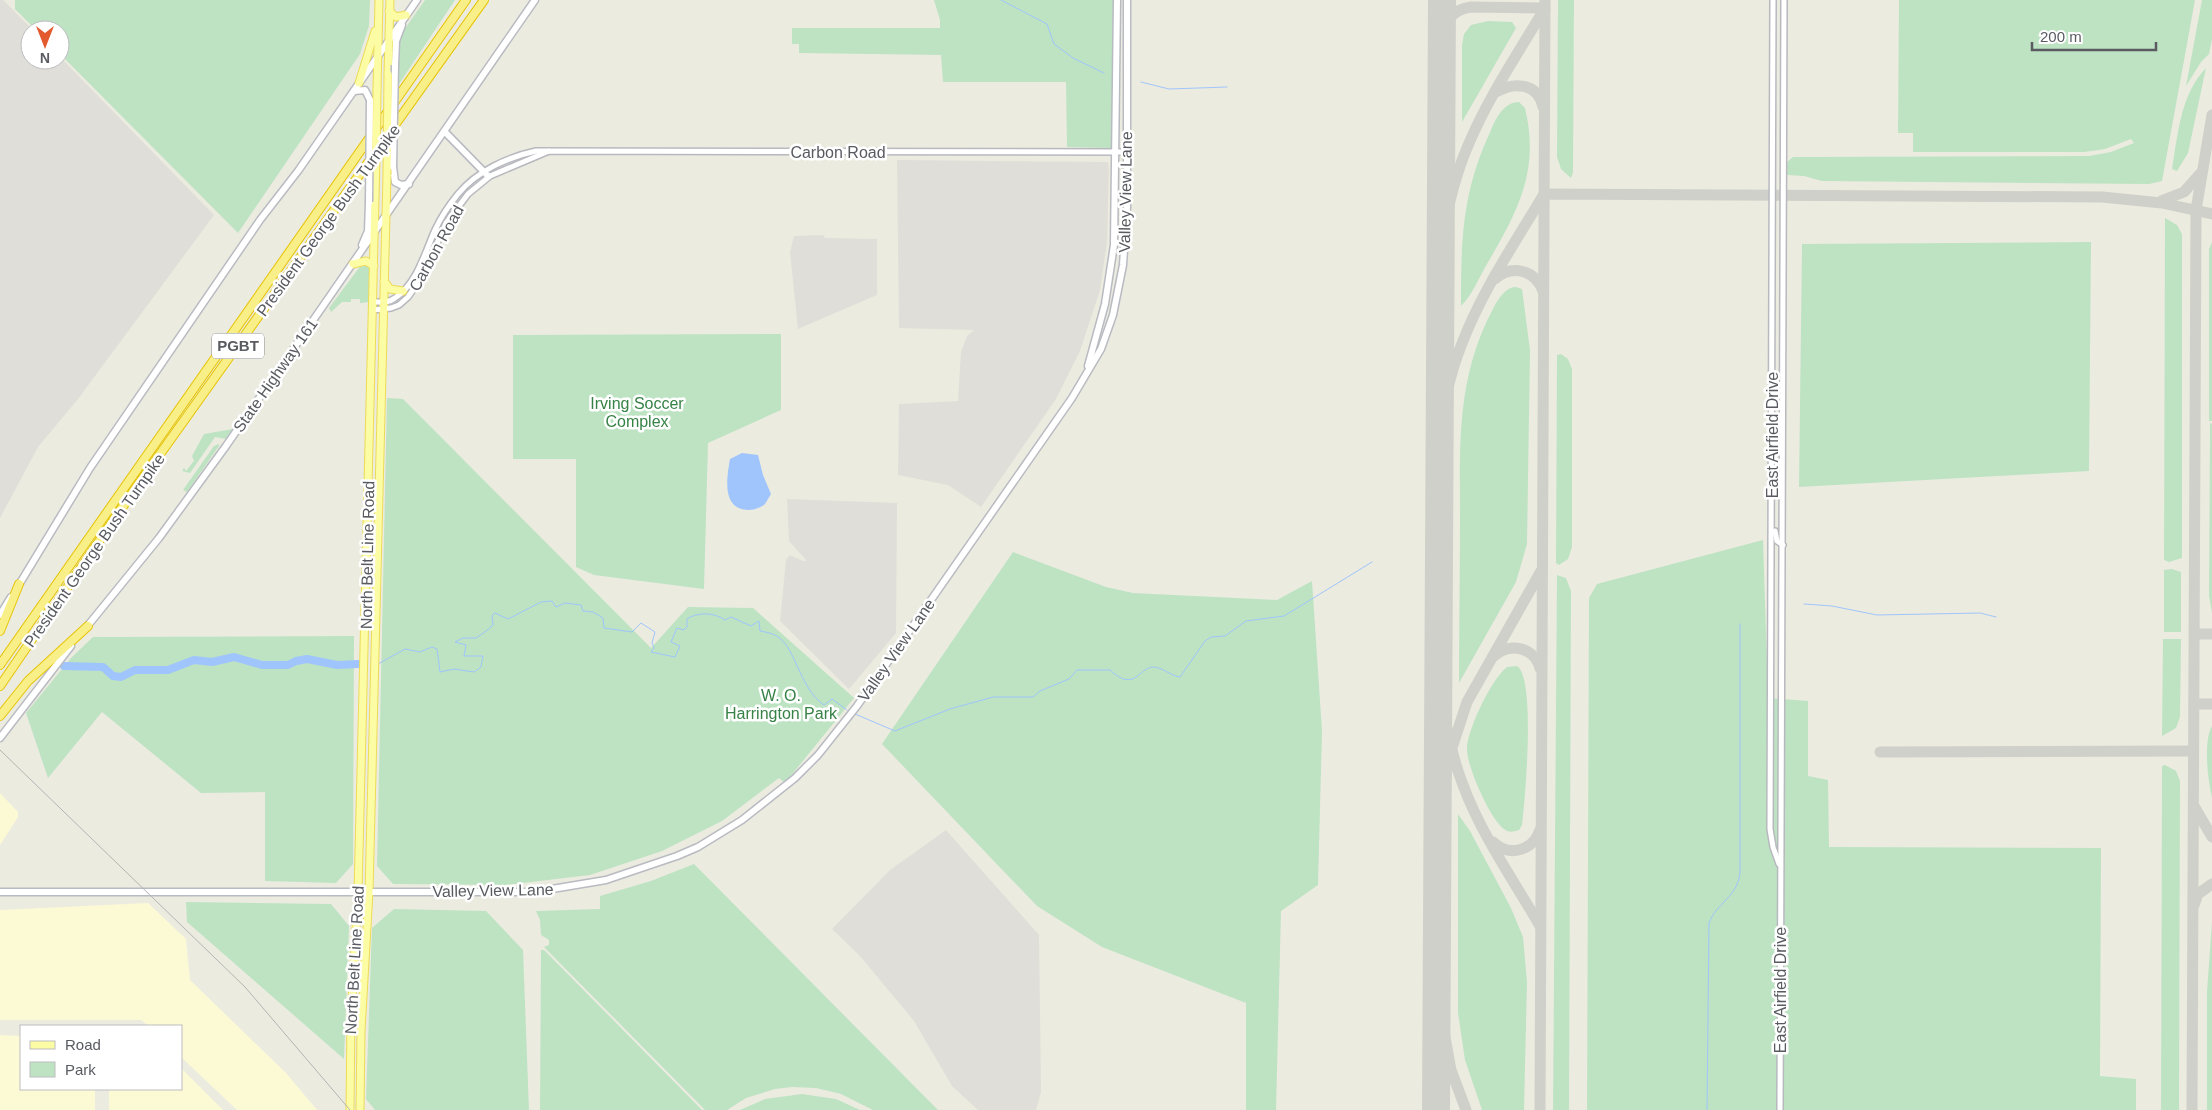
<svg xmlns="http://www.w3.org/2000/svg" width="2212" height="1110" font-family="Helvetica,sans-serif">
<style>
.commercial{fill:#fcfad5}
.industrial{fill:#dfded8}
.green{fill:#bde3c3}
.water{fill:#a0c5fc}
.lines{fill:none;stroke-linecap:round;stroke-linejoin:round}
.stream{stroke:#a0c5fc;stroke-width:1}
.river{stroke:#a0c5fc;stroke-width:8}
.taxiway{stroke:#d0d0ca;stroke-width:11}
.runway{stroke:#d0d0ca;stroke-width:28}
.tertiary-casing{stroke:#b8b9bf;stroke-width:8}
.secondary-casing{stroke:#b9bbc2;stroke-width:9}
.primary-casing{stroke:#eddb58;stroke-width:9}
.motorway-casing{stroke:#e5c407;stroke-width:10}
.tertiary{stroke:#fff;stroke-width:5}
.secondary{stroke:#fff;stroke-width:6}
.primary{stroke:#fcfca5;stroke-width:7}
.motorway{stroke:#f9ef89;stroke-width:8}
.tram{stroke:#b3b4b4;stroke-width:1}
.secondary-bridge-casing{stroke:#b9bbc2;stroke-width:9;stroke-linecap:butt}
.primary-bridge-casing{stroke:#eddb58;stroke-width:9;stroke-linecap:butt}
.secondary-bridge{stroke:#fff;stroke-width:6}
.primary-bridge{stroke:#fcfca5;stroke-width:7}
.labels{text-anchor:middle;stroke-width:5;stroke-linejoin:round;paint-order:stroke}
.shield{fill:#fff;stroke:#8b8c90;stroke-width:1}
.shield-label{font-size:15px;font-weight:bold;fill:#595b61}
.street-label{font-size:16px;fill:#595b61;stroke:#fff}
.park-label{font-size:16px;fill:#378246;stroke:#fff}
</style>
<rect width="100%" height="100%" fill="#ecebe0"/>
<g class="commercial">
<polygon points="0,793 18,812 18,817 0,845"/>
<polygon points="148,903 186,939 190,980 286,1073 317,1110 237,1110 181,1057 181,1026 149,1026 141,1020 0,1020 0,910"/>
<polygon points="0,1035 21,1036 21,1089 95,1089 95,1110 0,1110"/>
<polygon points="181,1068 223,1110 109,1110 109,1089 181,1089"/>
</g>
<g class="industrial">
<polygon points="0,0 3,0 33,30 30,30 30,60 60,60 60,57 214,215 78,399 38,447 0,518"/>
<polygon points="897,160 1108,162 1109,169 1107,242 1100,290 1080,351 1056,399 981,507 948,485 898,475 899,404 958,401 961,352 967,336 974,330 899,328"/>
<polygon points="823,235 825,238 877,239 877,295 798,329 790,252 794,236"/>
<polygon points="787,499 897,503 896,633 849,689 780,621 786,560 790,555 803,561 807,561 789,541"/>
<polygon points="946,830 1039,935 1041,1092 1036,1110 978,1110 952,1086 914,1021 860,956 832,929 890,870"/>
</g>
<g class="green">
<polygon points="15,0 370,0 369,26 360,54 238,233 60,54 60,30 36,30 15,9"/>
<polygon points="425,0 455,0 399,84 399,37"/>
<polygon points="934,0 1114,0 1113,148 1067,147 1066,82 943,82 941,55 799,53 799,44 792,44 792,28 940,28 940,20"/>
<polygon points="1558,0 1574,0 1573,172 1571,178 1561,169 1557,157"/>
<polygon points="1899,0 2195,0 2162,181 2149,184 1822,181 1804,176 1787,175 1787,162 1793,157 2089,156 2111,152 2134,143 2131,139 2105,149 2084,152 1913,152 1913,133 1898,133"/>
<polygon points="2202,0 2212,0 2212,39 2209,54 2201,62 2186,86"/>
<polygon points="1488,21 1512,22 1516,28 1462,122 1462,45 1464,34 1471,25"/>
<path d="M2206 68 2188 153 2177 171 2172 169C2178 135 2180 95 2206 68Z"/>
<path d="M1519 102 1525 108C1540 171 1518 211 1487 264 1479 277 1472 296 1461 306 1461 239 1462 192 1491 130 1496 118 1504 102 1519 102Z"/>
<polygon points="2165,218 2177,225 2182,234 2182,558 2169,562 2164,560"/>
<polygon points="2091,242 2089,471 1799,487 1802,244"/>
<polygon points="2212,242 2212,421 2209,421 2209,249"/>
<path d="M425 259C426 275 407 300 391 306L409 288Z"/>
<polygon points="362,264 370,267 369,302 360,303 360,299 351,299 351,302 342,302 331,312 329,308"/>
<path d="M1516 287 1522 289 1530 350 1527 544 1516 582 1459 683C1459 629 1460 575 1460 520 1460 445 1456 378 1493 309 1497 301 1505 287 1516 287Z"/>
<polygon points="781,334 781,410 708,443 704,589 594,575 576,567 576,459 513,459 513,335"/>
<polygon points="1561,354 1568,359 1572,369 1572,547 1568,559 1559,565 1556,563 1557,355"/>
<polygon points="387,398 403,399 651,648 688,607 753,608 854,698 785,783 779,778 722,821 662,851 590,875 506,885 393,884 377,866"/>
<polygon points="2210,423 2212,424 2212,613 2209,596"/>
<polygon points="233,429 226,439 215,437 190,473 182,471 184,468 186,471 194,461 192,456 204,434"/>
<polygon points="219,444 219,446 187,492 183,490 214,446"/>
<polygon points="1763,540 1768,698 1808,701 1808,776 1828,780 1829,847 2101,848 2100,1076 2136,1079 2136,1110 1587,1110 1589,598 1597,584"/>
<polygon points="1013,552 1106,587 1133,593 1277,600 1312,581 1322,731 1318,885 1281,911 1276,1110 1246,1110 1246,1003 1102,947 1037,906 882,744"/>
<polygon points="2172,569 2181,572 2181,632 2164,632 2164,570"/>
<polygon points="1557,575 1566,578 1571,591 1569,1110 1553,1110"/>
<polygon points="354,636 353,864 336,883 265,881 265,792 201,793 102,712 48,778 26,713 71,658 93,637"/>
<polygon points="2163,639 2181,639 2180,717 2176,728 2162,736"/>
<path d="M1517 666C1536 677 1525 801 1522 825L1519 830C1513 832 1509 833 1504 829 1490 819 1467 767 1467 749 1467 730 1492 678 1507 667Z"/>
<path d="M2212 726V798C2208 781 2203 741 2212 726Z"/>
<polygon points="2165,765 2176,771 2180,781 2179,1110 2161,1110 2162,766"/>
<polygon points="1458,814 1470,831 1511,908 1523,937 1527,982 1524,1110 1482,1110 1465,1060 1458,1013"/>
<polygon points="694,864 938,1110 873,1110 841,1094 816,1088 792,1087 775,1089 746,1098 727,1110 705,1110 544,947 549,945 549,940 541,935 540,920 536,911 600,909 600,896 651,881"/>
<polygon points="186,902 331,904 349,926 344,1059 187,922"/>
<polygon points="394,909 486,911 523,950 529,1110 375,1110 366,1099 372,928"/>
<polygon points="2212,922 2212,1110 2207,1110 2207,992"/>
<polygon points="541,950 544,950 702,1110 540,1110"/>
<polygon points="802,1094 836,1099 860,1110 740,1110 765,1099"/>
</g>
<path class="water" d="M742 453 758 455 763 475 771 494C769 497 767 501 765 504 755 513 735 512 730 499 725 489 728 470 730 459Z"/>
<g class="lines">
<g class="stream">
<polyline points="1001,0 1047,24 1054,44 1073,58 1104,73"/>
<polyline points="1141,82 1169,89 1227,87"/>
<polyline points="1804,604 1832,606 1877,615 1980,613 1996,617"/>
<path d="M378 664 405 649 420 652 432 647 437 649 440 672 454 669 474 672 481 667 483 656H464L466 645 455 642 463 638H476C482 634 488 630 493 625L492 616 495 613 508 619 541 602 552 601 556 607 565 603 581 605 583 611 593 612 603 618 604 628 632 632 641 623 655 632 652 643 654 648 651 652 675 657 680 646 671 642 677 628 684 630 687 627V619C697 612 714 612 725 620L731 617 751 626 759 621 760 631C765 632 771 633 775 635 796 645 798 687 824 705L832 699 847 710"/>
<path d="M855 714 895 731 950 709 993 697H1033L1040 691 1069 679 1077 670H1110C1135 693 1138 668 1153 667 1162 667 1171 676 1180 677L1205 641 1211 637 1225 636 1246 621 1284 616 1372 562"/>
<path d="M1707 1110 1709 923C1717 902 1737 898 1740 873V624"/>
</g>
<polyline class="river" points="64,666 103,667 113,676 121,677 135,670 168,670 194,660 212,662 234,657 262,665 288,665 296,661 307,659 337,665 358,664"/>
<g class="taxiway">
<path d="M1496 92C1513 82 1538 82 1543 107"/>
<polyline points="2161,201 2184,192 2200,174"/>
<path d="M1441 243C1447 211 1454 178 1467 148 1487 99 1518 53 1545 8L1471 7C1450 10 1444 23 1442 42"/>
<path d="M1495 279C1512 264 1535 270 1543 291"/>
<path d="M1440 432C1444 402 1450 374 1461 346 1481 292 1515 243 1544 194L2102 197 2162 203 2212 214"/>
<polyline points="2195,634 2212,634"/>
<path d="M1494 656C1510 642 1534 647 1540 668"/>
<path d="M1438 665C1442 706 1448 746 1463 785 1481 834 1514 881 1540 926"/>
<polyline points="2194,704 2212,704"/>
<polyline points="1880,752 2193,751"/>
<polyline points="2194,806 2212,837"/>
<polyline points="1438,821 1449,757 1467,702 1541,571"/>
<path d="M1493 842C1510 858 1533 850 1540 830"/>
<polyline points="2194,905 2198,894 2212,884"/>
<polyline points="1437,993 1451,1070 1466,1110"/>
<polyline points="1540,1110 1545,0"/>
<polyline points="2192,1110 2196,210 2212,115"/>
</g>
<polyline class="runway" points="1436,1110 1442,0"/>
<defs>
<g id="tertiary">
<polyline points="1773,0 1770,829 1773,847 1779,864"/>
<path d="M373 302C381 302 389 303 395 298 417 284 425 252 435 230 441 217 449 205 458 194 477 171 508 157 536 151L1127 152"/>
<polyline points="373,310 391,308 399,305 408,297 422,277 446,223 468,194 490,176 549,151"/>
<polyline points="1775,531 1777,541 1783,545"/>
<polyline points="1780,1110 1784,0"/>
</g>
<g id="secondary">
<polyline points="395,65 396,41 402,25"/>
<polyline points="354,91 365,90 370,100"/>
<polyline points="445,132 488,176"/>
<polyline points="393,167 395,182 401,185 409,184"/>
<polyline points="362,245 368,231 369,202"/>
<polyline points="1088,366 1105,304 1114,245 1117,0"/>
<polyline points="17,588 90,468 260,220 298,171 417,0"/>
<polyline points="0,615 11,597"/>
<polyline points="85,629 159,538 226,446 535,0"/>
<polyline points="0,738 71,646"/>
<path d="M0 892C178 892 356 892 534 892L606 880 677 856 698 847 742 820 795 778 818 755 857 706 1072 398 1101 349 1113 315 1123 265 1127 207V0"/>
</g>
<g id="primary">
<polyline points="389,11 396,17 406,15"/>
<polyline points="388,74 390,0"/>
<polyline points="359,83 375,31"/>
<polyline points="377,90 379,0"/>
<polyline points="353,264 366,261 374,266"/>
<polyline points="384,281 390,289 403,291"/>
<polyline points="350,1110 351,1018 358,893 376,159"/>
<polyline points="360,1110 361,1031 369,892 387,175"/>
</g>
<g id="motorway">
<polyline points="0,631 19,584"/>
<polyline points="0,665 466,0"/>
<polyline points="0,686 128,499 484,0"/>
<polyline points="0,716 28,681 88,626"/>
</g>
</defs>
<use href="#tertiary" class="tertiary-casing"/>
<use href="#secondary" class="secondary-casing"/>
<use href="#primary" class="primary-casing"/>
<use href="#motorway" class="motorway-casing"/>
<use href="#tertiary" class="tertiary"/>
<use href="#secondary" class="secondary"/>
<use href="#primary" class="primary"/>
<use href="#motorway" class="motorway"/>
<polyline class="tram" points="0,750 245,987 350,1110"/>
<defs>
<g id="secondary-bridge">
<polyline points="393,167 395,65"/>
<polyline points="369,202 370,100"/>
</g>
<g id="primary-bridge">
<polyline points="376,159 377,90"/>
<polyline points="387,175 388,74"/>
</g>
</defs>
<use href="#secondary-bridge" class="secondary-bridge-casing"/>
<use href="#primary-bridge" class="primary-bridge-casing"/>
<use href="#secondary-bridge" class="secondary-bridge"/>
<use href="#primary-bridge" class="primary-bridge"/>
</g>
<g class="labels">
<rect class="shield" x="212" y="333.5" width="52" height="25" rx="4"/>
<g class="shield-label">
<text x="238" y="351">PGBT</text>
</g>
<g class="street-label">
<text x="838" y="158">Carbon Road</text>
<text transform="translate(1125 192) rotate(-89)" y="6">Valley View Lane</text>
<text transform="translate(328 220) rotate(-54)" y="6">President George Bush Turnpike</text>
<text transform="translate(436 248) rotate(-61)" y="6">Carbon Road</text>
<text transform="translate(275 375) rotate(-55)" y="6">State Highway 161</text>
<text transform="translate(1772 435) rotate(-90)" y="6">East Airfield Drive</text>
<text transform="translate(94 550) rotate(-55)" y="6">President George Bush Turnpike</text>
<text transform="translate(367 555) rotate(-89)" y="6">North Belt Line Road</text>
<text transform="translate(896 650) rotate(-55)" y="6">Valley View Lane</text>
<text transform="translate(493 890) rotate(-1)" y="6">Valley View Lane</text>
<text transform="translate(354 960) rotate(-87)" y="6">North Belt Line Road</text>
<text transform="translate(1780 990) rotate(-90)" y="6">East Airfield Drive</text>
</g>
<g class="park-label">
<text x="637" y="409">Irving Soccer<tspan x="637" dy="18">Complex</tspan></text>
<text x="781" y="701">W. O.<tspan x="781" dy="18">Harrington Park</tspan></text>
</g>
</g>
<rect x="20" y="1025" width="162" height="65" fill="#ffffff" stroke="#bdbdc0"/>
<rect x="30" y="1041" width="25" height="8" fill="#fcfca5" stroke="#bdbdc0"/>
<text x="65" y="1050" font-size="15" fill="#595b61">Road</text>
<rect x="30" y="1062" width="25" height="15" fill="#bde3c3" stroke="#bdbdc0"/>
<text x="65" y="1075" font-size="15" fill="#595b61">Park</text>
<g transform="translate(45 45) rotate(180)"><circle r="24" fill="#ffffff" stroke="#bdbdc0"/>
<path d="M0-4L9 19L0 12L-9 19Z" fill="#e35a2f"/>
<text y="-8" font-size="14" font-weight="bold" text-anchor="middle" fill="#595b61">N</text>
</g>
<path d="M2032 42v8h124v-8" fill="none" stroke="#595b61" stroke-width="2.5"/>
<text x="2040" y="42" font-size="15" fill="#595b61" stroke="#ffffff" stroke-width="4" paint-order="stroke">200 m</text>
</svg>
